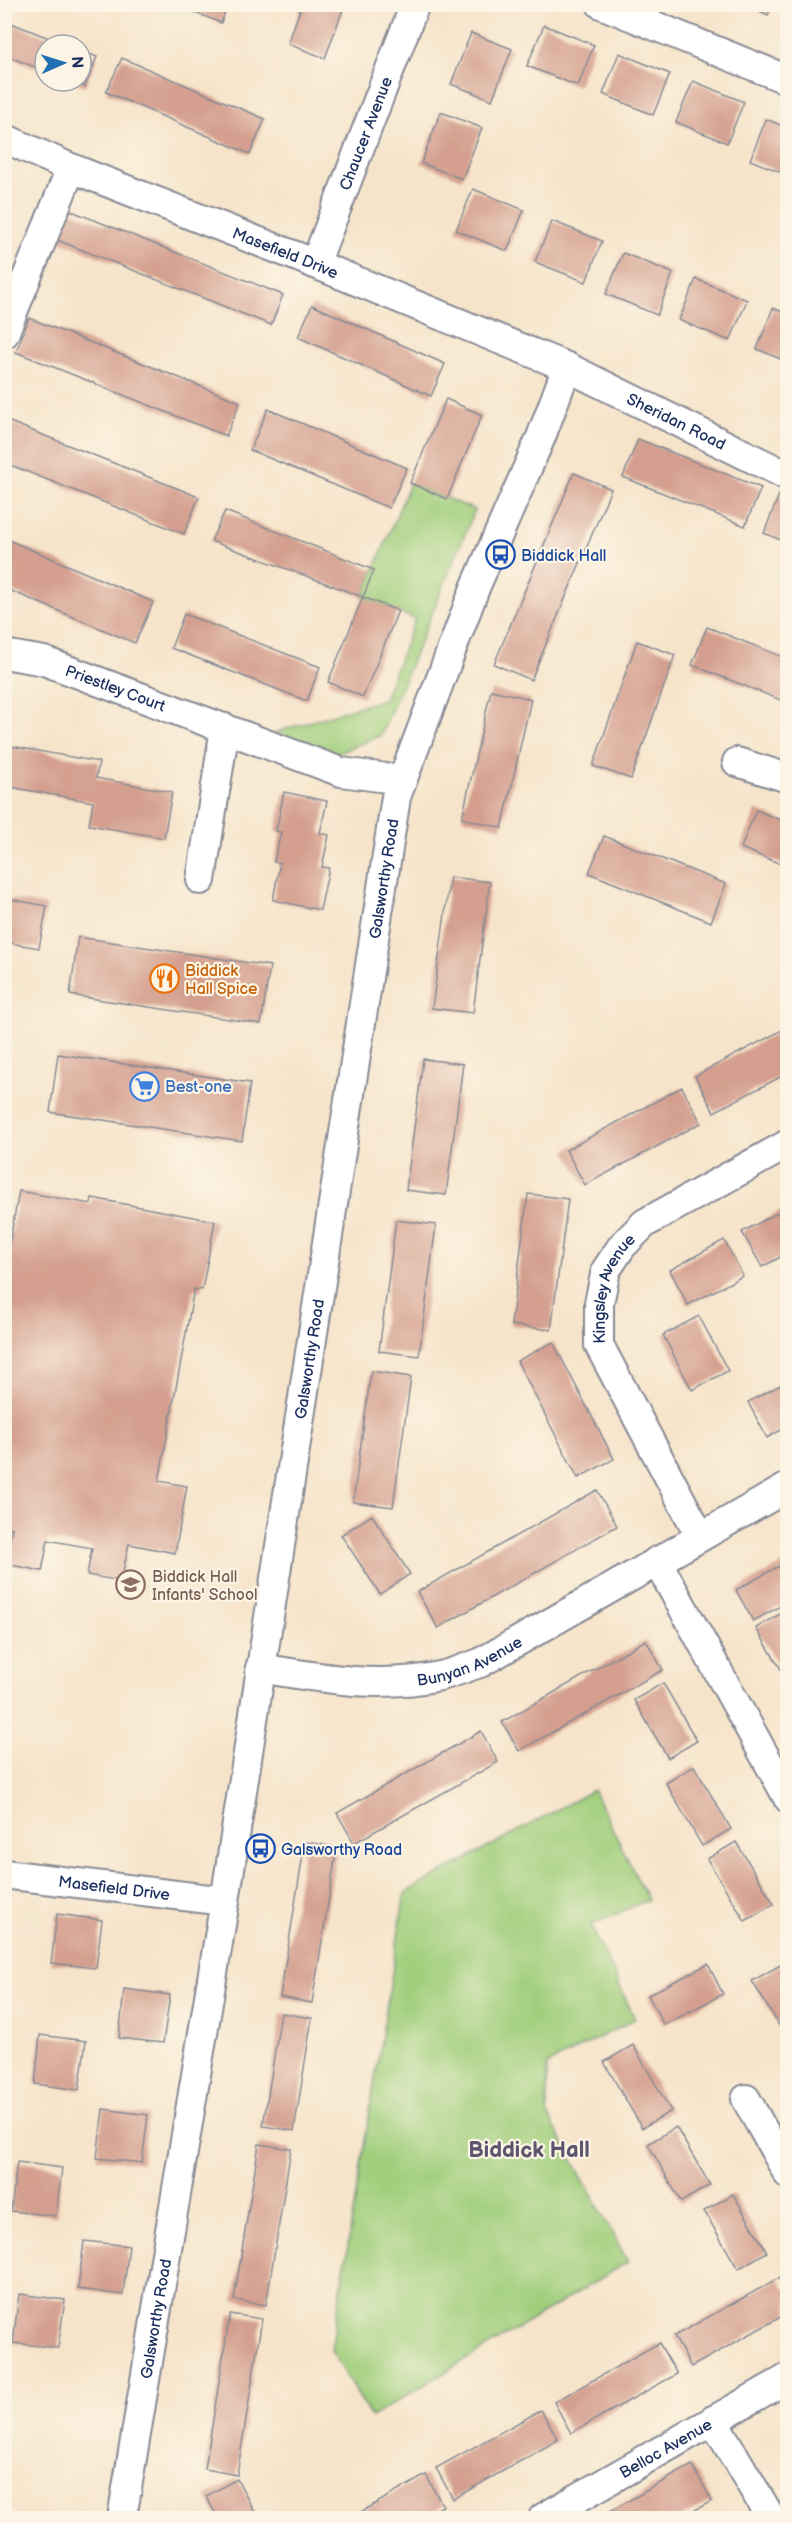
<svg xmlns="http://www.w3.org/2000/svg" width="792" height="2523" font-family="'Balsamiq Sans',sans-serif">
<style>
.green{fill:#a1cf7d;stroke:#5e7f6e;stroke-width:1.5}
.building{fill:#d49f8e}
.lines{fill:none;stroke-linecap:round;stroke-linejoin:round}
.street-casing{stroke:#888a94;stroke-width:32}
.street{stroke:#fff;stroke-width:28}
.labels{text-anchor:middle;stroke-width:4.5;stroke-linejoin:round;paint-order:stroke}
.street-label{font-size:16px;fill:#1b2f5e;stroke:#fcf5e5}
.transit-label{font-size:16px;fill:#164399;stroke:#fcf5e5;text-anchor:start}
.food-label{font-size:16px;fill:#c56008;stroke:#fcf5e5;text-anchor:start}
.shop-label{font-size:16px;fill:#366cbe;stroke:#fcf5e5;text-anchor:start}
.education-label{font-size:16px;fill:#785e54;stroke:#fcf5e5;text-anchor:start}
.district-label{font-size:22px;font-weight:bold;fill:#5c566f;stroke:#fcf5e5}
</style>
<rect width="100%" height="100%" fill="#fcf5e5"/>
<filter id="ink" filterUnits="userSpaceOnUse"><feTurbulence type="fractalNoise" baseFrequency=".0167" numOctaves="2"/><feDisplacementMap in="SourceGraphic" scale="12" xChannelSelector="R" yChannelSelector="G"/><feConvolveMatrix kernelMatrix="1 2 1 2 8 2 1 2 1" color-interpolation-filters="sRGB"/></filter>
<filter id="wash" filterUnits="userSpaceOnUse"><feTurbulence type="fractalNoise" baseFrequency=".008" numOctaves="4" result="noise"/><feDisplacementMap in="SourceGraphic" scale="24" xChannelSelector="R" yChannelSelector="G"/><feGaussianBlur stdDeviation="1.35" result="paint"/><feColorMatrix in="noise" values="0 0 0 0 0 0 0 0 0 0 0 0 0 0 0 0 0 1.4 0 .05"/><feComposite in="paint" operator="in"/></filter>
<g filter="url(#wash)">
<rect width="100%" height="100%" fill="#f6e4ca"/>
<g class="green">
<polygon points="410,483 475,510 381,735 331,756 276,732 384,699 415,619 363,597"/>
<polygon points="593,1790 648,1900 591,1925 635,2019 547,2065 547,2113 628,2262 371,2417 331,2350 405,1893"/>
</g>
<g id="blocks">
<g class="building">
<polygon points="175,4 228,4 221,23"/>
<polygon points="302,4 345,4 325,58 288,44"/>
<polygon points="744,4 773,4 768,15"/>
<polygon points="4,20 66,45 45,45 45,71 4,55"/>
<polygon points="544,25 594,45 578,86 527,66"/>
<polygon points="471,33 512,49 492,100 451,84"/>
<polygon points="81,51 97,57 85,87 71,81 81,81"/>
<polygon points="619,53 670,74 653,115 603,94"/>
<polygon points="122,58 265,119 250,154 106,92"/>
<polygon points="693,81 744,102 727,143 676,122"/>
<polygon points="441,112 482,128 462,179 421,163"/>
<polygon points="766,119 788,128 788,175 750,160"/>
<polygon points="473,189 524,210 507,251 456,230"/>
<polygon points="69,210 283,295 271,325 57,240"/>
<polygon points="552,221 602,241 586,282 535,262"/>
<polygon points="623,253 673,273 657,315 606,294"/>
<polygon points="696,279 747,300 730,341 679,320"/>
<polygon points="312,305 445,364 431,396 298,337"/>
<polygon points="773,308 788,314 788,362 757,349"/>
<polygon points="29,318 240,402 226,436 16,352"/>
<polygon points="446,399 482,415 447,499 410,483"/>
<polygon points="268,409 407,468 389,508 250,450"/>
<polygon points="5,420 199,497 184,534 5,463"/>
<polygon points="638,439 761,488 745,526 623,477"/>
<polygon points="574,473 611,489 531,680 494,664"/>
<polygon points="779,495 788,499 788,543 764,533"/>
<polygon points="225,511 374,570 363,597 398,611 363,697 328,682 363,597 211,541"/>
<polygon points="4,538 153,602 135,643 4,588"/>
<polygon points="184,614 320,667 307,701 171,648"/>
<polygon points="707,627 788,659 788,703 692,665"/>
<polygon points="637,641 675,655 631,779 593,766"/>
<polygon points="491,690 531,699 502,828 462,818"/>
<polygon points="5,745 99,762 96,778 172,792 164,838 89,825 93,802 5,786"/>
<polygon points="284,792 327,801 320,833 329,835 322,867 329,868 320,910 273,900 280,863 274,862 281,832 276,831"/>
<polygon points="756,810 788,823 788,867 741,848"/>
<polygon points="604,836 726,884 711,922 589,873"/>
<polygon points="450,877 490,882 473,1013 432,1008"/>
<polygon points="4,898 47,906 39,948 4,942"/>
<polygon points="78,937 270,966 261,1024 70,995"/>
<polygon points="788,1027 788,1073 714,1112 695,1076"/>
<polygon points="58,1054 250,1083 242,1141 50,1112"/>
<polygon points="423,1059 463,1064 446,1195 406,1190"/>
<polygon points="682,1087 701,1123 585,1185 566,1150"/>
<polygon points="19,1191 91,1204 92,1198 215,1221 202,1290 194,1289 159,1481 187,1486 175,1553 129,1544 121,1581 87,1575 92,1548 48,1540 42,1571 5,1564 12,1528 4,1527 4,1272"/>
<polygon points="528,1194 568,1199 551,1330 511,1325"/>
<polygon points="788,1207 788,1253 762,1267 742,1232"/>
<polygon points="396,1220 436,1225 419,1356 379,1351"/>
<polygon points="724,1240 743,1276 688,1305 670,1270"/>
<polygon points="699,1316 728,1371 692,1390 663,1335"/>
<polygon points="553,1342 614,1459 578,1478 517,1361"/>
<polygon points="371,1371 411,1377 393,1507 353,1502"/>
<polygon points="788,1381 788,1426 767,1438 748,1402"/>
<polygon points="597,1490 617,1526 438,1628 417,1592"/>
<polygon points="372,1515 410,1574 380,1594 341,1535"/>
<polygon points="788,1561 788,1602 753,1621 736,1590"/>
<polygon points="785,1611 788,1615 788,1681 756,1628"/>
<polygon points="646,1640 663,1670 519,1751 502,1722"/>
<polygon points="663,1683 697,1741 668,1758 634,1700"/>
<polygon points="481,1731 498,1762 354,1843 337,1813"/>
<polygon points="694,1766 731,1829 702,1846 666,1783"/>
<polygon points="305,1842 337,1847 312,2003 280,1997"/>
<polygon points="736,1842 774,1904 745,1921 707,1859"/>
<polygon points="57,1914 102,1920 96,1968 51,1963"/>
<polygon points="708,1964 723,1994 664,2025 648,1995"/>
<polygon points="782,1964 788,1974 788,2040 752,1981"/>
<polygon points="124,1989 170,1995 163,2043 119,2038"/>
<polygon points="281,2013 312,2018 294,2131 263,2126"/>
<polygon points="40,2035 86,2041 79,2090 35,2084"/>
<polygon points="633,2045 671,2111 642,2128 604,2062"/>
<polygon points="103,2109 148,2115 142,2163 97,2158"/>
<polygon points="676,2127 710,2185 681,2202 648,2144"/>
<polygon points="259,2144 291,2149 266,2305 234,2300"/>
<polygon points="17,2162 62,2168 56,2216 11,2211"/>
<polygon points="733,2194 767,2252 738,2269 704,2211"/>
<polygon points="84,2241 129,2246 123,2295 78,2289"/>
<polygon points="779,2278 788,2292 788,2313 691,2367 674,2336"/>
<polygon points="19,2294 65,2300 58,2348 13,2343"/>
<polygon points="230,2314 262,2319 237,2475 205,2469"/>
<polygon points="659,2343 677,2374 571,2433 554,2402"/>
<polygon points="541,2410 558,2440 453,2499 436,2468"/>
<polygon points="692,2465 712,2501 680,2518 598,2518"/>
<polygon points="426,2475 443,2506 421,2518 350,2518"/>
<polygon points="237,2479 258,2518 218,2518 206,2496"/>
</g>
</g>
</g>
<g filter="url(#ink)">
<use href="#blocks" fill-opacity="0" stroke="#888a94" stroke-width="1.5"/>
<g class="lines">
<defs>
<g id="street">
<polyline points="601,4 788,80"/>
<path id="s1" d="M4 138 71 168 298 257 567 367 788 476"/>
<path id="s2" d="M315 264 415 4"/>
<polyline points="4,334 71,168"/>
<path id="s3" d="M4 654 44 661 341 772 402 780"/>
<polyline points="737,762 788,778"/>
<polyline points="201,880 225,728"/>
<path id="s4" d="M700 1536 599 1345V1303L606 1270 622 1246 645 1223 788 1144"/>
<polyline points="657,1561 788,1798"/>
<path id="s5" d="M260 1668C320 1678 379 1689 440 1676 453 1673 467 1667 480 1663L788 1487"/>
<path id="s6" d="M4 1874 225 1901"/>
<polyline points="746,2099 788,2174"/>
<polyline points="713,2420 771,2518"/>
<path id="s7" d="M122 2518 225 1901 396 797 475 588 541 437 567 367"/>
<path id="s8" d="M543 2518 788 2378"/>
</g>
</defs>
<use href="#street" class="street-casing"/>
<use href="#street" class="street"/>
</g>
</g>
<defs>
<symbol id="bus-ring" viewBox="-11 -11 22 22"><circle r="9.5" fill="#fcf5e5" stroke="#1a4fb4" stroke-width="1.5"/><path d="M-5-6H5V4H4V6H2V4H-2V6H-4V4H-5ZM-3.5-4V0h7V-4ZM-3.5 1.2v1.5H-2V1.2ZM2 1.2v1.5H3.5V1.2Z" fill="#1a4fb4"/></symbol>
<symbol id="restaurant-ring" viewBox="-11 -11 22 22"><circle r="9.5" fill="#fcf5e5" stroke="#e8710a" stroke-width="1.5"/><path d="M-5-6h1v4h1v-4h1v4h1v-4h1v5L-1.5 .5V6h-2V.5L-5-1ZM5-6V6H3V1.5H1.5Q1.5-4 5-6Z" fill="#e8710a"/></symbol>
<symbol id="supermarket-ring" viewBox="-11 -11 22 22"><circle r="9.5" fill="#fcf5e5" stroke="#3f7fe0" stroke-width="1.5"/><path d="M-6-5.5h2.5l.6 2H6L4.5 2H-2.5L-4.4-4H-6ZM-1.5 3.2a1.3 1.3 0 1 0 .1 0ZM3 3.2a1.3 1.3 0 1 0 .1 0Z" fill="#3f7fe0"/></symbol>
<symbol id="school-ring" viewBox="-11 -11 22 22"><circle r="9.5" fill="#fcf5e5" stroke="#8d6e63" stroke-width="1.5"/><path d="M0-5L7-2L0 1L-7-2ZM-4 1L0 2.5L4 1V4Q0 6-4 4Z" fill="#8d6e63"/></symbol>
</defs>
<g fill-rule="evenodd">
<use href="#bus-ring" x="484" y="538" width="33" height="33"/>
<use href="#restaurant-ring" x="148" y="962" width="33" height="33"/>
<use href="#supermarket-ring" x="128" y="1070" width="33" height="33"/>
<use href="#school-ring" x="114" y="1568" width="33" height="33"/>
<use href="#bus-ring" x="244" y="1832" width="33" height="33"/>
</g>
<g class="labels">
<g class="street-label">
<text dy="6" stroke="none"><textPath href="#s2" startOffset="140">Chaucer Avenue</textPath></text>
<text dy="6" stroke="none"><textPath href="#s1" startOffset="304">Masefield Drive</textPath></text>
<text dy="6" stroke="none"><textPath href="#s1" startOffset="730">Sheridan Road</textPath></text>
<text dy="6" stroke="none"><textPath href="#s3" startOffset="117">Priestley Court</textPath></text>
<text dy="6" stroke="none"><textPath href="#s7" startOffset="1660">Galsworthy Road</textPath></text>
<text dy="6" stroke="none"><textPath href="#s4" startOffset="276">Kingsley Avenue</textPath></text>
<text dy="6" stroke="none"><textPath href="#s7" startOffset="1174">Galsworthy Road</textPath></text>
<text dy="6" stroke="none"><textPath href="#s5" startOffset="214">Bunyan Avenue</textPath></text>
<text dy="6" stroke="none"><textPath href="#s6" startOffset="111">Masefield Drive</textPath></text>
<text dy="6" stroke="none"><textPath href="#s7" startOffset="202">Galsworthy Road</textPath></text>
<text dy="6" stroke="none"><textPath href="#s8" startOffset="141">Belloc Avenue</textPath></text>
</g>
<g class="transit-label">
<text x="521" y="561">Biddick Hall</text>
<text x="281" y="1855">Galsworthy Road</text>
</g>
<g class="food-label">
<text x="185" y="976">Biddick<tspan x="185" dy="18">Hall Spice</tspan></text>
</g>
<g class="shop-label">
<text x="165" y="1092">Best-one</text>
</g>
<g class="education-label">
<text x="152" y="1582">Biddick Hall<tspan x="152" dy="18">Infants' School</tspan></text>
</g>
<g class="district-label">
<text x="529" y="2157">Biddick Hall</text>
</g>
</g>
<rect width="792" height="2523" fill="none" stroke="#fcf5e5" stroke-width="24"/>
<g transform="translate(63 63) rotate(87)"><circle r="28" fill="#fcf5e5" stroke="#a2a6af" stroke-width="1.5"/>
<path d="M0-4.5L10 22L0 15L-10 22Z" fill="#1f6fb2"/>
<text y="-9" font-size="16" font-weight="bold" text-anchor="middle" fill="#1b2f5e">N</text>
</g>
</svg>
